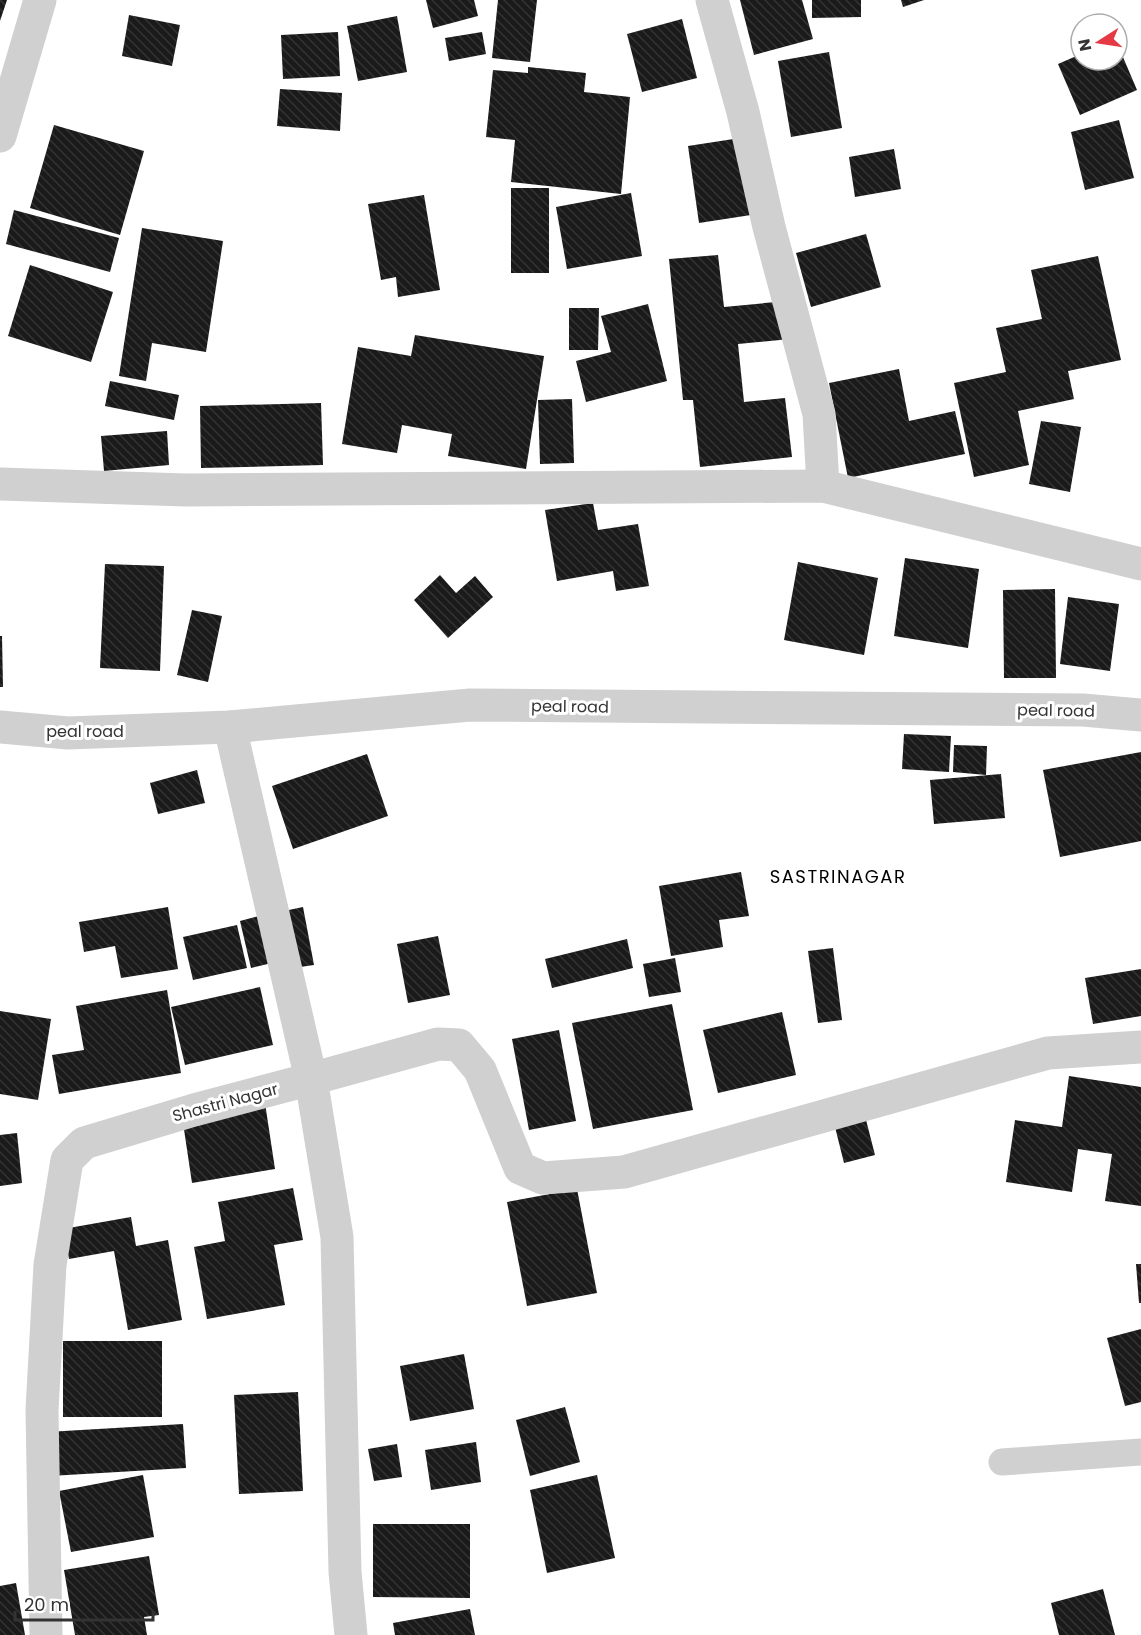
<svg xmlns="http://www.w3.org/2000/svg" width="1141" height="1635" font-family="Poppins,sans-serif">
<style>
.building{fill:url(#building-back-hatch)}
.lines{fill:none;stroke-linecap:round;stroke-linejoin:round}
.service{stroke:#d0d0d0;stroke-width:27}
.minor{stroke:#d0d0d0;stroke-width:33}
.tertiary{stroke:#d0d0d0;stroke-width:33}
.labels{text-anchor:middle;stroke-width:6;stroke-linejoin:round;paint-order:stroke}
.street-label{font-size:16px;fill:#333;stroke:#fff}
.neighbourhood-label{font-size:18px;letter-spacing:1.5px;fill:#000;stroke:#fff}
</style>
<defs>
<pattern id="building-back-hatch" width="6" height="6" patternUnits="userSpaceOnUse" patternTransform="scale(1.5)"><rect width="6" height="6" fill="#1a1a1a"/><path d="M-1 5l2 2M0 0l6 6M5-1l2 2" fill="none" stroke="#333"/></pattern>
</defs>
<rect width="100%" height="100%" fill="#fff"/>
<g class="building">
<polygon points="0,0 7,0 0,21"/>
<polygon points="426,0 474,0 478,16 433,28"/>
<polygon points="498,0 537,0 530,62 492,58"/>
<polygon points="740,0 802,0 813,39 754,55"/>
<polygon points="812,0 861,0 861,17 812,18"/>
<polygon points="901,0 924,0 903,7"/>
<polygon points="129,15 180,25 172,66 122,56"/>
<polygon points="397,16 407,72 358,81 347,26"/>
<polygon points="682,19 697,78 642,92 627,34"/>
<polygon points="338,32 340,76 283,79 281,35"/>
<polygon points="482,32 486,54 449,61 445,38"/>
<polygon points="1117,43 1137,90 1080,115 1058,64 1081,54 1081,60 1117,60"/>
<polygon points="829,52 842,128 791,137 778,61"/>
<polygon points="528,67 586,73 584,92 630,97 621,194 511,182 515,140 486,137 493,70 528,73"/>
<polygon points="280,89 342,93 340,131 277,126"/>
<polygon points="1119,120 1134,178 1085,190 1071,132"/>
<polygon points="54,125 144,151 120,235 30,208"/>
<polygon points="740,138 751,215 699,223 688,146"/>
<polygon points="894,149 901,189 855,197 849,157"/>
<rect x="511" y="188" width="38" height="85"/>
<polygon points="631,193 642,256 567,269 556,207"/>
<polygon points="424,195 440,290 398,297 396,277 381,280 368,204"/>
<polygon points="14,210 119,238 110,272 6,244"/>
<polygon points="142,228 223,241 206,352 152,343 146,381 119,376"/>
<polygon points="866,234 881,287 811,307 796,253"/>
<polygon points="718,255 724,307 786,301 790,339 738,344 744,402 785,398 792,457 700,467 693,400 683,400 669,259"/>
<polygon points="1098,256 1121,360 1068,371 1074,399 1018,411 1029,465 974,477 954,383 1006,372 996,328 1042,319 1031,270"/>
<polygon points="30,265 113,292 91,362 8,336"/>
<polygon points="648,304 667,381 586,402 576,361 611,352 601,316"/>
<polygon points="569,308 599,308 598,350 569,350"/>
<polygon points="415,335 544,356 526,469 448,456 452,434 402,425 397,453 342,444 358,347 411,356"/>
<polygon points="899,369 909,421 955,411 965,454 848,478 829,383"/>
<polygon points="110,381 179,395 174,420 105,406"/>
<polygon points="572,399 574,463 540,464 538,400"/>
<polygon points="321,403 323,465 201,468 200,406"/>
<polygon points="1041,421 1081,427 1070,492 1029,484"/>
<polygon points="167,431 169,465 104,471 101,436"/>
<polygon points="593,503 598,530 638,524 649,586 616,591 613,571 557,581 545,510"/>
<polygon points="905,558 979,569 968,648 894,636"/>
<polygon points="798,562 878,578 864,655 784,640"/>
<polygon points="105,564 164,566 160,671 100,668"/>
<polygon points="440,575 456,593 475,576 493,597 448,638 414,600"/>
<polygon points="1055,589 1056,678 1004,678 1003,590"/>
<polygon points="1068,597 1119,604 1110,671 1060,664"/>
<polygon points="192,610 222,616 208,682 177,675"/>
<polygon points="0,636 2,636 3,687 0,687"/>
<polygon points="904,734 951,736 949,772 902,769"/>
<polygon points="954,745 987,746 986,775 953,772"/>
<polygon points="1141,752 1141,841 1060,857 1043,770"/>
<polygon points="367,754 388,816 293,849 272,786"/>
<polygon points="197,770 205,803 158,814 150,783"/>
<polygon points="1001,774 1005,818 934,824 930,780"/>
<polygon points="741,872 749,916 719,920 723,947 671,956 659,886"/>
<polygon points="168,907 178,969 121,978 115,946 84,952 79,922"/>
<polygon points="303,907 314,965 293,968 284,911"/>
<polygon points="263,915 276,962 251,968 240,921"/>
<polygon points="237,925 247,968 193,980 183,937"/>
<polygon points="438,936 450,995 408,1003 397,944"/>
<polygon points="627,939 633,968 552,988 545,959"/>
<polygon points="833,948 842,1020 818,1023 808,951"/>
<polygon points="675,958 681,992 649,997 643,964"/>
<polygon points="1141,969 1141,1016 1093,1024 1085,978"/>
<polygon points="260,987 273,1045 185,1065 171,1007"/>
<polygon points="167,990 181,1073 59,1094 52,1055 84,1050 76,1006"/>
<polygon points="672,1004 693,1110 593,1129 572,1023"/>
<polygon points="0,1011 51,1019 38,1100 0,1094"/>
<polygon points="782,1012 796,1075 718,1093 703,1030"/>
<polygon points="559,1030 576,1121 529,1130 512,1039"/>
<polygon points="1069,1076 1141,1087 1141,1206 1105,1201 1112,1154 1078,1149 1072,1192 1006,1182 1015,1120 1062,1127"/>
<polygon points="265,1103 275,1169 192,1183 182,1116"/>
<polygon points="864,1112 875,1155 844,1163 833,1119"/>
<polygon points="17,1133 22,1183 0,1186 0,1135"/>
<polygon points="293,1188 303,1240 274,1245 285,1305 207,1319 194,1247 225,1241 218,1202"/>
<polygon points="577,1189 597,1293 527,1306 507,1202"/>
<polygon points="131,1217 136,1246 168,1240 182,1320 128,1330 114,1251 69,1259 63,1229"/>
<polygon points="1136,1264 1141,1264 1141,1303 1139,1303"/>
<polygon points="1141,1329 1141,1402 1125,1406 1107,1338"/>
<rect x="63" y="1341" width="99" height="76"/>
<polygon points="464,1354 474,1409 410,1421 400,1366"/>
<polygon points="298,1392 303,1491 239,1494 234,1395"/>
<polygon points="565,1407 580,1462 530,1476 516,1420"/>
<polygon points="183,1424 186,1468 50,1476 47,1432"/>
<polygon points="476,1442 481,1482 431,1490 425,1450"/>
<polygon points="397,1444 402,1477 374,1481 368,1449"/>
<polygon points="143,1475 154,1537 71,1552 59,1491"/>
<polygon points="597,1475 615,1558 547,1573 530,1490"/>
<polygon points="373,1524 470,1524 470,1598 373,1597"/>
<polygon points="149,1556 159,1615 144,1617 147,1635 75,1635 64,1570"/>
<polygon points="16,1583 25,1635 0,1635 0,1586"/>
<polygon points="1103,1589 1115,1635 1059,1635 1051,1603"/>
<polygon points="470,1609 475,1635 395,1635 393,1623"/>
</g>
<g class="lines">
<polyline class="service" points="1002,1462 1141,1452"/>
<g class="minor">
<polyline points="712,0 743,112 769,227 819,414 823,486"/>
<polyline points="0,484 186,490 823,486 1141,564"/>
<polyline points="0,727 68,733 230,727 470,705 1083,710 1141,715"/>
<polyline points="230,727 311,1079 438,1044 459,1045 480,1070 520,1168 543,1178 624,1172 1048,1053 1141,1047"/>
<polyline points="46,1635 42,1410 50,1265 67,1160 84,1143 194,1110 311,1079 337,1237 345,1572 351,1635"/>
</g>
<polyline class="tertiary" points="0,136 40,0"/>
</g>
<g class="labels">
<g class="street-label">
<text transform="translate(570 706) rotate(1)" y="6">peal road</text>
<text transform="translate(1056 710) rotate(1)" y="6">peal road</text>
<text x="85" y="737">peal road</text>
<text transform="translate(225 1102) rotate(-15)" y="6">Shastri Nagar</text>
</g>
<g class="neighbourhood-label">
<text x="838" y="883">SASTRINAGAR</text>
</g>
</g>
<g transform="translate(1099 42) rotate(258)"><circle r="28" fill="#ffffff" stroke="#adadad" stroke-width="1.5"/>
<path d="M0-4.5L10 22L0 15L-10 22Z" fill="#e63946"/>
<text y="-9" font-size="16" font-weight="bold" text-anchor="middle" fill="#333333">N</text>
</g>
<path d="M15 1611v9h138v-9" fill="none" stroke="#333333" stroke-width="3"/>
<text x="24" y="1611" font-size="18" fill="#333333" stroke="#ffffff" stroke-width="4.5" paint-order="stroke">20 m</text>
</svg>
